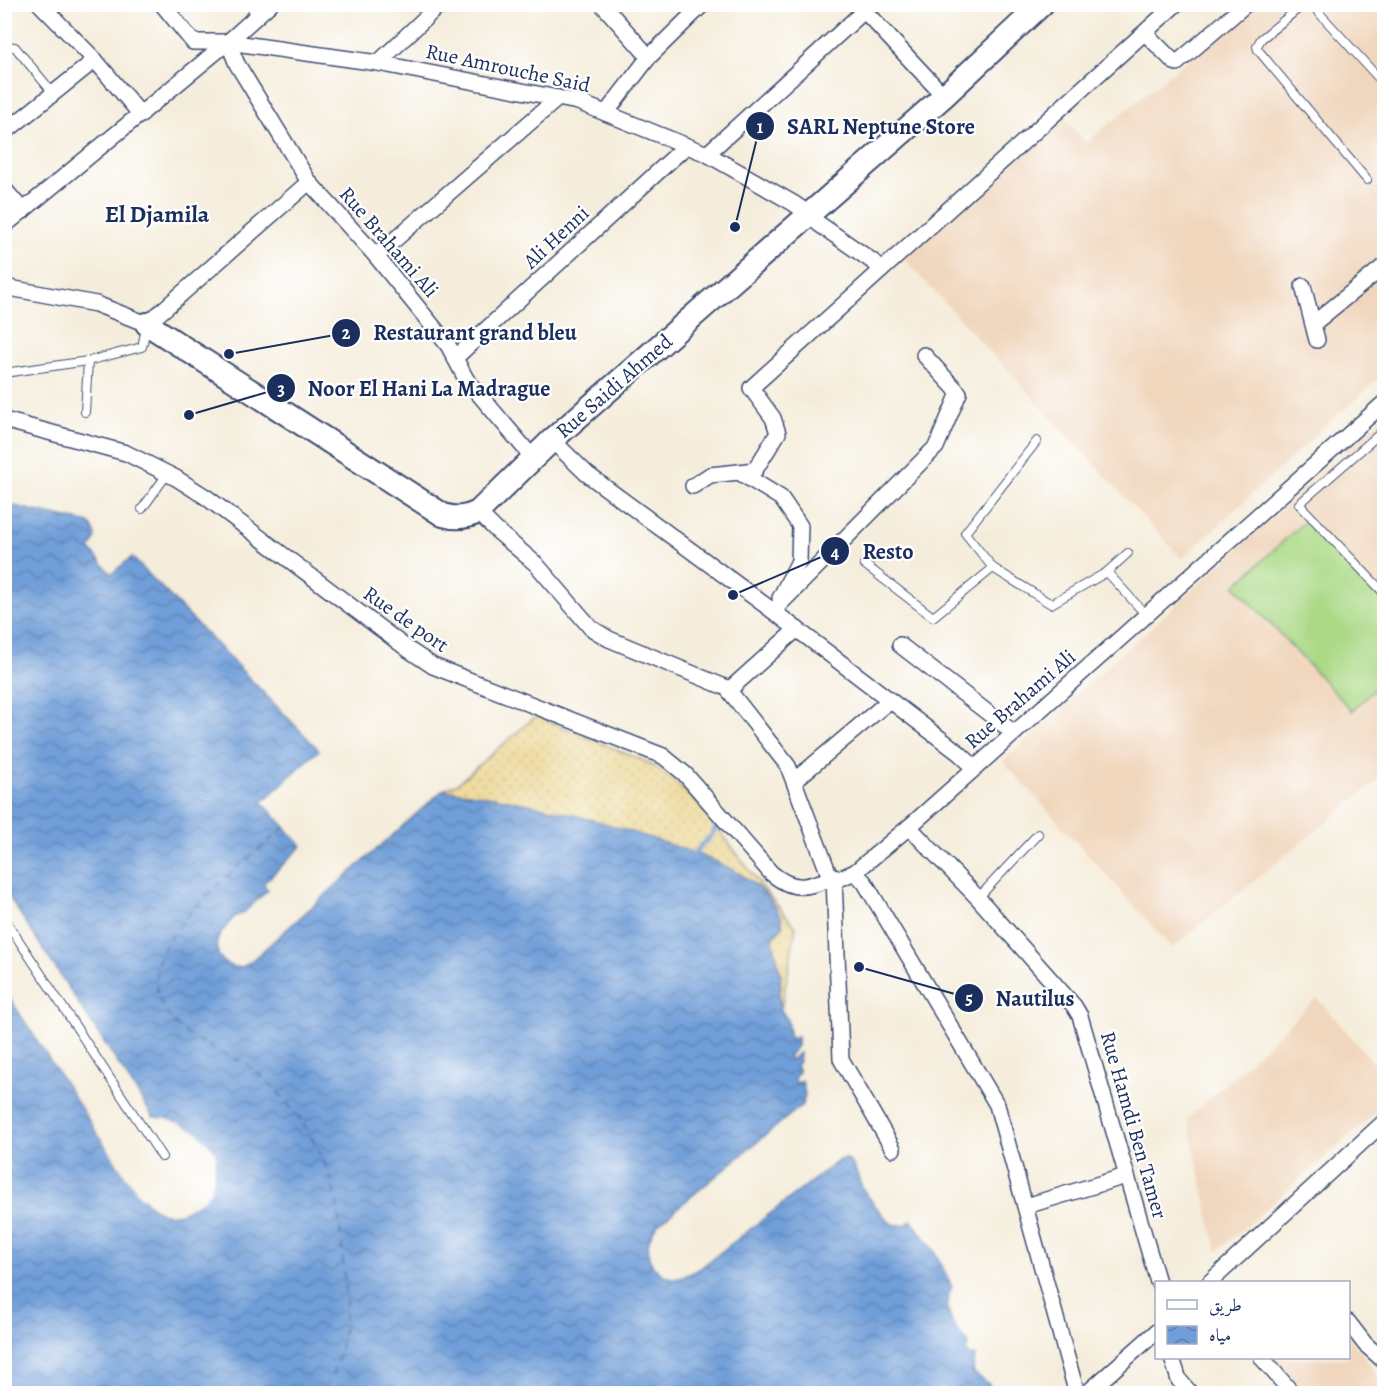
<svg xmlns="http://www.w3.org/2000/svg" width="1389" height="1398" font-family="Alegreya,Amiri,serif">
<style>
.built{fill:#f0d6bc}
.grass{fill:#abd986;stroke:#638472;stroke-width:1.5}
.sand{fill:url(#sand-dots);stroke:#84847e;stroke-width:1.5}
.water{fill:url(#water-waves);stroke:#46669b;stroke-width:1.5}
.pier{fill:#f5eddb}
.lines{fill:none;stroke-linecap:round;stroke-linejoin:round}
.stream{stroke:#709ed8;stroke-width:4.5}
.ferry{stroke:#3d5b8f;stroke-width:1.5;stroke-dasharray:8 6;stroke-linecap:butt}
.lane-casing{stroke:#3c4c71;stroke-width:10}
.street-casing{stroke:#3c4c71;stroke-width:18}
.secondary-casing{stroke:#3c4c71;stroke-width:26}
.lane{stroke:#fff;stroke-width:8}
.street{stroke:#fff;stroke-width:15}
.secondary{stroke:#fff;stroke-width:22}
.labels{text-anchor:middle;stroke-width:4.5;stroke-linejoin:round;paint-order:stroke}
.street-label{font-size:21px;fill:#1b2f5e;stroke:#fff}
.quarter-label{font-size:24px;font-weight:bold;fill:#1b2f5e;stroke:#fff}
.leader{fill:none;stroke:#1b2f5e;stroke-width:2}
.callout-dot{fill:#1b2f5e;stroke:#fff;stroke-width:2}
.mark-label{font-size:18px;text-anchor:middle;font-weight:bold;fill:#fff}
.callout-label{font-size:22px;text-anchor:middle;font-weight:bold;fill:#1b2f5e;stroke:#fff;stroke-width:4.5;stroke-linejoin:round;paint-order:stroke}
</style>
<defs>
<pattern id="sand-dots" width="8" height="8" patternUnits="userSpaceOnUse" patternTransform="scale(1.5)"><rect width="8" height="8" fill="#eeda9e"/><path d="M2 2h.1M6 6h.1" fill="none" stroke="#ccbb8a" stroke-width="1.8" stroke-linecap="round"/></pattern>
<pattern id="water-waves" width="16" height="10" patternUnits="userSpaceOnUse" patternTransform="scale(1.5)"><rect width="16" height="10" fill="#709ed8"/><path d="M0 5q4-4 8 0t8 0" fill="none" stroke="#5b81b2"/></pattern>
</defs>
<rect width="100%" height="100%" fill="#fff"/>
<filter id="ink" filterUnits="userSpaceOnUse"><feTurbulence type="fractalNoise" baseFrequency=".0167" numOctaves="2"/><feDisplacementMap in="SourceGraphic" scale="12" xChannelSelector="R" yChannelSelector="G"/><feConvolveMatrix kernelMatrix="1 2 1 2 8 2 1 2 1" color-interpolation-filters="sRGB"/></filter>
<filter id="wash" filterUnits="userSpaceOnUse"><feTurbulence type="fractalNoise" baseFrequency=".008" numOctaves="4" result="noise"/><feDisplacementMap in="SourceGraphic" scale="24" xChannelSelector="R" yChannelSelector="G"/><feGaussianBlur stdDeviation="1.35" result="paint"/><feColorMatrix in="noise" values="0 0 0 0 0 0 0 0 0 0 0 0 0 0 0 0 0 1.4 0 .05"/><feComposite in="paint" operator="in"/></filter>
<g filter="url(#wash)">
<rect width="100%" height="100%" fill="#f5eddb"/>
<g class="built">
<polygon points="1254,5 1384,5 1384,255 1367,269 1384,292 1384,374 1332,420 1182,559 904,259 1061,114 1086,143"/>
<polygon points="1384,416 1384,752 1382,754 1384,758 1384,775 1172,948 1003,761"/>
<polygon points="1317,998 1384,1074 1384,1105 1217,1252 1188,1119"/>
<polygon points="1349,1336 1384,1384 1384,1390 1379,1393 1304,1393 1273,1358 1348,1358"/>
</g>
<polygon class="grass" points="1307,519 1384,601 1384,680 1352,711 1235,586"/>
<path class="sand" d="M536 716 647 762 661 771 690 796 707 814 762 887 796 927 781 1010 779 994 781 986 773 941 774 936 779 931C776 921 775 907 769 899 759 883 727 866 710 859 620 827 538 800 443 790L458 783Z"/>
<path class="water" d="M5 504 89 523C97 531 97 539 90 549L111 574 132 557 319 750 262 802 302 846 263 884 268 890 242 914 235 916 221 933 217 941 218 955 225 963 233 967H242L250 962 443 790C519 798 590 817 662 842 702 856 750 869 775 907 779 914 784 919 782 928L776 932 773 940 781 976 779 1001 781 1010 787 1019 790 1039 797 1036V1046L788 1056 791 1060 799 1053V1061L796 1066 799 1072 794 1078 796 1083 802 1081 805 1094 803 1104 657 1225C647 1239 643 1254 655 1268 660 1273 665 1277 672 1278 681 1278 691 1274 699 1269L839 1160 846 1159C856 1165 857 1176 862 1187 865 1193 887 1221 892 1224 896 1226 902 1225 906 1225L911 1220 934 1250 952 1287C941 1304 952 1330 969 1342L966 1352 969 1356H975L973 1370 975 1374 989 1384 992 1393H5L4 989 123 1172C136 1190 156 1224 182 1212 192 1207 201 1198 210 1192L216 1165 214 1150 189 1128 165 1118 153 1117 5 891Z"/>
<polygon class="pier" points="4,985 143,1194 163,1210 181,1210 202,1197 207,1191 211,1180 213,1158 205,1143 188,1131 163,1121 163,1118 179,1123 197,1132 214,1150 216,1157 213,1180 210,1192 204,1199 182,1212 163,1213 140,1196 123,1172 5,989"/>
<g class="lines">
<path class="stream" d="M695 854C701 842 714 838 716 825"/>
<path class="ferry" d="M285 827C249 858 158 927 156 975 154 1007 178 1032 205 1045 221 1054 239 1058 253 1069 288 1096 320 1143 332 1184 340 1210 341 1239 343 1265 344 1277 347 1290 346 1302 345 1317 341 1350 336 1365 333 1374 327 1384 322 1394"/>
</g>
</g>
<g filter="url(#ink)">
<g class="lines">
<defs>
<g id="lane">
<polyline points="249,4 257,16"/>
<polyline points="1304,4 1261,39 1257,46 1258,50 1367,180"/>
<polyline points="1311,4 1384,84"/>
<polyline points="4,46 15,47 53,93"/>
<polyline points="4,373 88,361 142,347 146,328"/>
<polyline points="85,412 88,361"/>
<polyline points="1384,430 1299,504 1384,593"/>
<polyline points="1037,441 965,533 993,568 1051,604 1107,572 1128,553"/>
<polyline points="142,509 168,473"/>
<polyline points="864,564 933,617 993,568"/>
<polyline points="1107,572 1146,615"/>
<polyline points="978,898 1038,834"/>
<polyline points="4,918 162,1157"/>
</g>
<g id="street">
<polyline points="40,4 95,60 141,115"/>
<polyline points="162,4 193,42 228,42 378,63 578,102 707,154 793,203 809,214 819,224 882,268"/>
<polyline points="602,4 649,57"/>
<polyline points="858,4 944,96"/>
<polyline points="1145,33 1174,62 1177,63 1246,4"/>
<polyline points="228,42 237,64 309,182 376,256 448,345 466,379 533,458"/>
<polyline points="378,63 440,4"/>
<polyline points="606,113 649,57 703,4"/>
<polyline points="4,133 95,60"/>
<polyline points="707,154 864,11"/>
<polyline points="4,189 23,211"/>
<polyline points="4,226 228,42 270,4"/>
<polyline points="376,256 558,98"/>
<polyline points="1303,286 1317,340"/>
<polyline points="4,287 96,304 147,324 309,182"/>
<polyline points="1313,324 1384,266"/>
<polyline points="455,358 685,147"/>
<path d="M4 420 126 453 176 478 206 497 409 650 433 666 663 756 685 774 771 873C795 893 808 887 834 877L841 1059 893 1149"/>
<polyline points="552,440 587,474 773,611 959,753 975,768"/>
<polyline points="739,472 755,470 778,433 773,418 751,388 1176,4"/>
<polyline points="693,486 710,475 739,472 781,498 800,526 799,561 780,598"/>
<polyline points="478,512 496,530 536,564 591,628 609,639 727,688 788,766 827,869 829,874 839,879 855,872 909,827 1384,403"/>
<polyline points="773,611 936,447 959,393 924,355"/>
<polyline points="900,645 1014,733"/>
<polyline points="729,690 797,629"/>
<polyline points="794,781 889,701"/>
<polyline points="909,827 978,898 1074,1006 1080,1016 1158,1282"/>
<polyline points="855,872 865,883 997,1105 1077,1394"/>
<polyline points="1026,1206 1126,1176"/>
<polyline points="1210,1282 1384,1122"/>
<polyline points="1348,1322 1365,1344 1384,1361"/>
<polyline points="1172,1358 1179,1380 1191,1394"/>
<polyline points="1262,1358 1293,1394"/>
<polyline points="1086,1394 1156,1332"/>
</g>
<path id="secondary" d="M147 324 443 515C456 519 466 518 478 512L552 440 944 96 1042 4"/>
</defs>
<use href="#lane" class="lane-casing"/>
<use href="#street" class="street-casing"/>
<use href="#secondary" class="secondary-casing"/>
<use href="#lane" class="lane"/>
<use href="#street" class="street"/>
<use href="#secondary" class="secondary"/>
</g>
</g>
<g class="labels">
<g class="street-label">
<text transform="translate(508 68) rotate(12)" y="7">Rue Amrouche Said</text>
<text transform="translate(556 237) rotate(-43)" y="7">Ali Henni</text>
<text transform="translate(389 242) rotate(49)" y="7">Rue Brahami Ali</text>
<text transform="translate(614 386) rotate(-41)" y="7">Rue Saidi Ahmed</text>
<text transform="translate(406 619) rotate(35)" y="7">Rue de port</text>
<text transform="translate(1020 699) rotate(-41)" y="7">Rue Brahami Ali</text>
<text transform="translate(1134 1125) rotate(74)" y="7">Rue Hamdi Ben Tamer</text>
</g>
<g class="quarter-label">
<text x="157" y="222">El Djamila</text>
</g>
</g>
<path class="leader" d="M735 227L760 126M229 354L346 333M189 415L281 388M733 595L835 551M859 967L969 998"/>
<g class="callout-dot">
<circle cx="735" cy="227" r="6"/>
<circle cx="229" cy="354" r="6"/>
<circle cx="189" cy="415" r="6"/>
<circle cx="733" cy="595" r="6"/>
<circle cx="859" cy="967" r="6"/>
<circle cx="760" cy="126" r="15"/>
<circle cx="346" cy="333" r="15"/>
<circle cx="281" cy="388" r="15"/>
<circle cx="835" cy="551" r="15"/>
<circle cx="969" cy="998" r="15"/>
</g>
<g class="mark-label">
<text x="760" y="133">1</text>
<text x="346" y="339">2</text>
<text x="281" y="395">3</text>
<text x="835" y="558">4</text>
<text x="969" y="1004">5</text>
</g>
<g class="callout-label">
<text x="881" y="134">SARL Neptune Store</text>
<text x="475" y="340">Restaurant grand bleu</text>
<text x="429" y="396">Noor El Hani La Madrague</text>
<text x="888" y="559">Resto</text>
<text x="1035" y="1006">Nautilus</text>
</g>
<rect width="1389" height="1398" fill="none" stroke="#fff" stroke-width="24"/>
<rect x="1155" y="1281" width="195" height="78" fill="#ffffff" stroke="#a4acbf" stroke-width="1.5"/>
<rect x="1167" y="1300" width="30" height="9" fill="#ffffff" stroke="#a4acbf" stroke-width="1.5"/>
<text x="1209" y="1311" font-size="18" fill="#1b2f5e">طريق</text>
<rect x="1167" y="1326" width="30" height="18" fill="url(#water-waves)" stroke="#a4acbf" stroke-width="1.5"/>
<text x="1209" y="1341" font-size="18" fill="#1b2f5e">مياه</text>
</svg>
